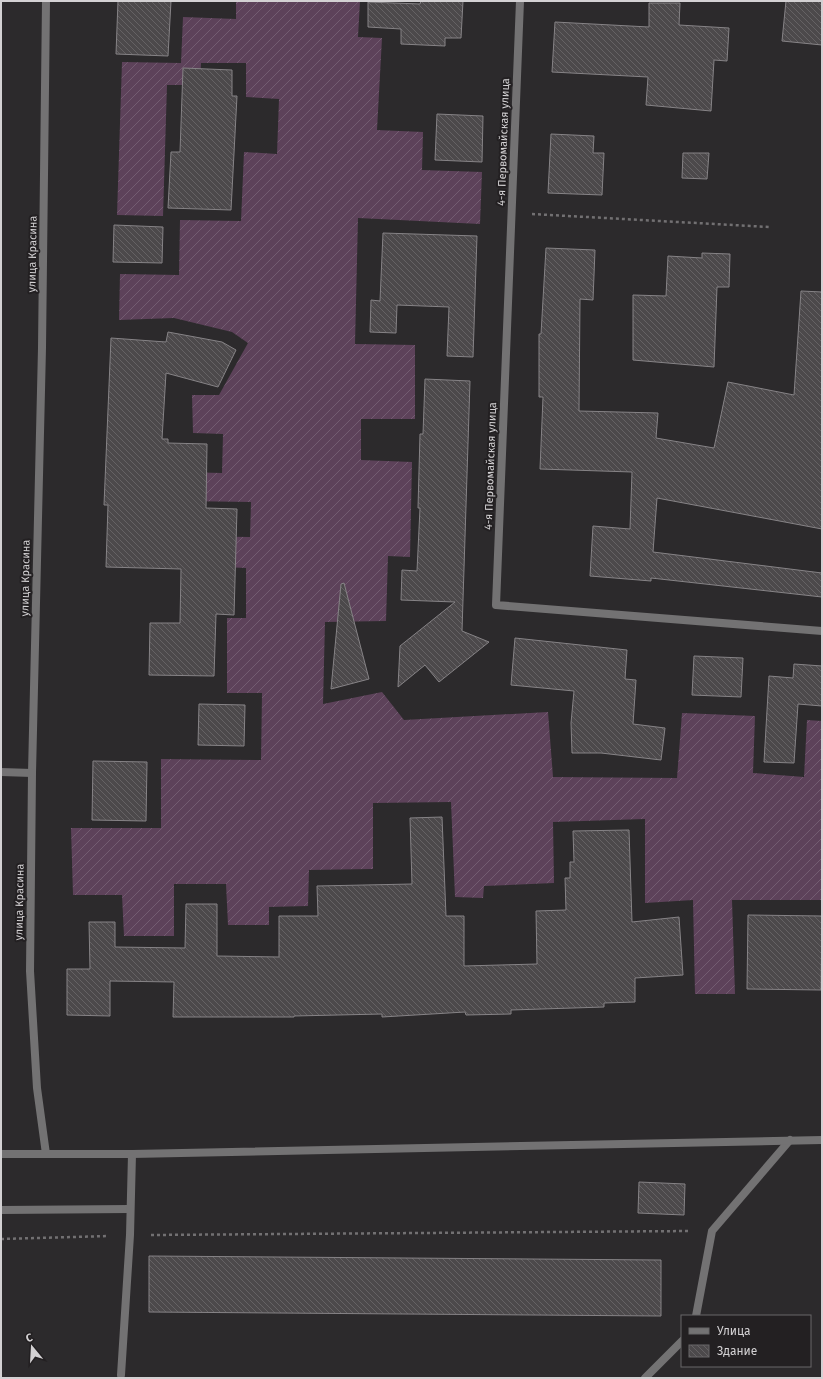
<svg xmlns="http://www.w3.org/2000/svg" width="823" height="1379" font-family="'Fira Sans',sans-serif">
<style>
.garden{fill:url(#garden-furrows)}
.building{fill:url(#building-back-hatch);stroke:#868386}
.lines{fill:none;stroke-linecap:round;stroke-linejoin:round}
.path{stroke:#727072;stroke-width:2.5;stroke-dasharray:3 3;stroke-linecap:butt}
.lane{stroke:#737273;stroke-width:8}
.street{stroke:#737273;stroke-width:8}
.labels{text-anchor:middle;stroke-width:4;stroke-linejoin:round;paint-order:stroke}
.street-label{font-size:11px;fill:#d3d1d3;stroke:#232022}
</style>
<defs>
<pattern id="garden-furrows" width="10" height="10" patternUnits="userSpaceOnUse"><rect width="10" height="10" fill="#5d425a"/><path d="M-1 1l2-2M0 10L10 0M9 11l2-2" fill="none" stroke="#735c71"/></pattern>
<pattern id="building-back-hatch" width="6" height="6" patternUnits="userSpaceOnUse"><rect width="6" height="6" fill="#4c494b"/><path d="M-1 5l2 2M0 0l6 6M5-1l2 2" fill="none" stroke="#656264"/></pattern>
</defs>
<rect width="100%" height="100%" fill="#2c2a2c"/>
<polygon class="garden" points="236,1 360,1 358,37 382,38 377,130 423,132 422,170 482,172 480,224 358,218 355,344 415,345 415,419 361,419 361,460 412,462 410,557 388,556 386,621 325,622 323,704 382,692 404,720 548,712 553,777 677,778 682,713 755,716 753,773 804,777 807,720 822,721 822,900 732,900 735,994 695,994 693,900 645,903 645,819 553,822 554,883 484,886 483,898 455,897 451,802 373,803 373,869 309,870 308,906 269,907 269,925 228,925 226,884 174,884 174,936 124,936 122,895 73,895 71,828 161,828 161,759 261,760 262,693 227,693 227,618 246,618 246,568 177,565 177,536 250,537 251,502 181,501 181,472 222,473 223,434 193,433 192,395 219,395 248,343 232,332 174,318 119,320 120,274 179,275 180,220 241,221 244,152 277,154 279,99 246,97 246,63 201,63 200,85 167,85 163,216 117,215 122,62 181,63 183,17 236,19"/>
<g class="building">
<polygon points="118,1 171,1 168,56 116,54"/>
<polygon points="421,1 463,1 461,38 445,38 445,46 401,44 401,29 368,27 368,2 420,4"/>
<polygon points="786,1 822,1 822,45 782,41"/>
<polygon points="649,3 680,3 679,25 729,28 727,61 714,60 711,111 646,105 648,77 552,72 555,22 649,27"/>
<polygon points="183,68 232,70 232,96 237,96 231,210 168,208 171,152 180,152"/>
<polygon points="437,114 483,116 482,162 435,160"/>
<polygon points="551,134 594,136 593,153 604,153 602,195 548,193"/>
<polygon points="683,153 709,153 707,179 682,178"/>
<polygon points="114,225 163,227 162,263 113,262"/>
<polygon points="383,233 477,236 473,357 447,356 449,307 397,305 396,333 370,332 371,300 380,301"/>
<polygon points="546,248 595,250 593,300 580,299 579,411 658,413 656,438 714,448 728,382 794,395 801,291 822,292 822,529 657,498 653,552 822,573 822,597 651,578 651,581 590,576 593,526 630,529 632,472 540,469 543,397 539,397 539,334 541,334"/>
<polygon points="702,253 730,254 729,287 717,287 714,367 633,360 633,295 666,296 668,256 702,258"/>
<polygon points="168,332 222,342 236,350 218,387 166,373 162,439 168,439 168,443 207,444 206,508 237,509 234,615 216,614 214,676 149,675 150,623 180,623 181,569 106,567 108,505 104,505 111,338 166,342"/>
<polygon points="425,379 470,381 462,631 489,642 439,682 425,665 398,687 400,646 455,602 401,600 402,570 417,571 420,508 418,508 420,434 423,434"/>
<polygon points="344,583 369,679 331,689 341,584"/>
<polygon points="515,638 627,650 625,679 636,680 633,724 665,728 661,760 601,753 572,753 571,723 574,691 511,685"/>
<polygon points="694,656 743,658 741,697 692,695"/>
<polygon points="794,664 822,666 822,706 798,704 794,763 764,762 769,676 793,678"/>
<polygon points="199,704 245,705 244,746 198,745"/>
<polygon points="93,761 147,762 146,821 92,820"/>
<polygon points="442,817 446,916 464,916 464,966 537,964 536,911 566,910 565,878 570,878 570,862 574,862 573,831 629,830 632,922 679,917 683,975 635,978 635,1002 604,1003 604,1007 511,1010 511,1014 466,1015 465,1012 382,1017 382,1014 294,1016 294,1017 173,1017 174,982 110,981 110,1016 67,1015 67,969 90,969 89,922 115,922 115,947 185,948 186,904 217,904 217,956 279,957 279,916 318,916 317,886 412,884 410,818"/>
<polygon points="748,915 822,916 821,990 747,989"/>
<polygon points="639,1182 685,1184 684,1215 638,1213"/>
<polygon points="149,1256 661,1260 661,1316 149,1312"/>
</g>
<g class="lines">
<g class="path">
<polyline points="532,214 769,227"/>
<polyline points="151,1235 690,1231"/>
<polyline points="1,1239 108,1236"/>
</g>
<g class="lane">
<polyline points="1,1210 130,1209"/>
<polyline points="696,1316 712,1231 790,1140"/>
<polyline points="121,1375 130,1235 132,1154"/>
<polyline points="645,1378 682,1341"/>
</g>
<g class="street">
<polyline points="46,1 42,348 32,773 30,971 37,1088 46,1154"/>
<polyline points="520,1 496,605 822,631"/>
<polyline points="1,772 32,773"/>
<polyline points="1,1154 132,1154 822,1140"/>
</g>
</g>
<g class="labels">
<g class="street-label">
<text transform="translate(503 142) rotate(-88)" y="4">4-я Первомайская улица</text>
<text transform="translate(32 254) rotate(-89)" y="4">улица Красина</text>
<text transform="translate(490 466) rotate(-88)" y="4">4-я Первомайская улица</text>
<text transform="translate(25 578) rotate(-89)" y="4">улица Красина</text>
<text transform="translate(19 902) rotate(-89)" y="4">улица Красина</text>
</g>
</g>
<rect width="823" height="1379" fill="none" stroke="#d3d1d3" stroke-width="4"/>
<rect x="681" y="1315" width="130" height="52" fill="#232022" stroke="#696769"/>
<rect x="689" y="1328" width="20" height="6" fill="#737273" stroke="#696769"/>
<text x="717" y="1335" font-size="12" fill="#d3d1d3">Улица</text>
<rect x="689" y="1345" width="20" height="12" fill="url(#building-back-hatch)" stroke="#696769"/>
<text x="717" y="1355" font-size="12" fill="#d3d1d3">Здание</text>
<g transform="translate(32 1347) rotate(342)" stroke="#232022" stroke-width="3" paint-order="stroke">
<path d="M0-3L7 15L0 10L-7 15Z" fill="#d3d1d3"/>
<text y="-6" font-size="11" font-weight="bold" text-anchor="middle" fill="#d3d1d3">С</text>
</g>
</svg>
